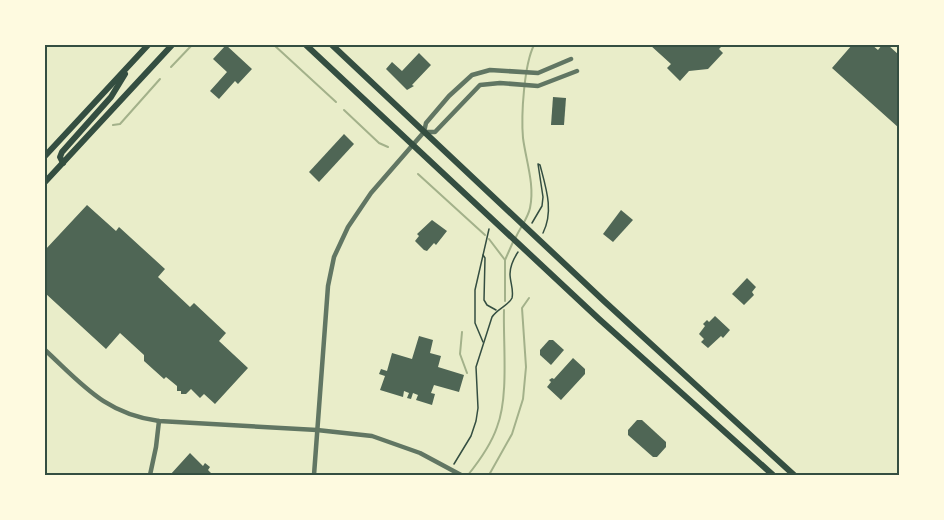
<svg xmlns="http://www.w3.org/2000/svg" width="944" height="520" font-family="'Open Sans',sans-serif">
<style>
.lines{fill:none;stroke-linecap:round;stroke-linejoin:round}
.stream{stroke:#a3b18a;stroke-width:2}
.building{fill:#4f6655}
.path{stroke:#344e41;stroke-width:1.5}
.minor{stroke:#617663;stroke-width:4.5}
.secondary{stroke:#344e41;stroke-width:6}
.neatline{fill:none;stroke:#344e41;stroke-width:2}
</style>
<rect width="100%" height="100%" fill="#e9edc9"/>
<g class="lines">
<g class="stream">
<polyline points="274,45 336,102"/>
<polyline points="171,67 192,45"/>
<polyline points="344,110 379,143 388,147"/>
<polyline points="113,125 120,124 160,79"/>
<polyline points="418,174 485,235"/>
<path d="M516 237C520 228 528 218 530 208 535 185 526 161 523 138 521 115 524 65 534 45"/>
<polyline points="489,239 505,260"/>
<polyline points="505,301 505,260 513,242"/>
<polyline points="462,332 460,354 467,373"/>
<path d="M468 475C480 460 491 445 497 427 509 396 503 344 504 310"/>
<polyline points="489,475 512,434 523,399 526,367 522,308 529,298"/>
</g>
</g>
<g class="building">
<polygon points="226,45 252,69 238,84 235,81 219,99 210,91 227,72 213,59"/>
<polygon points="650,45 723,45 719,49 723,53 708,69 689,71 680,81 667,68 671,64"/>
<polygon points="852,45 872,45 878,50 882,45 888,45 899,55 899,128 832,68"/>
<polygon points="419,53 431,65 412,85 414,86 407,90 386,69 392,62 402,71"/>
<polygon points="553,97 566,98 564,125 551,125"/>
<polygon points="344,134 354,144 319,182 309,172"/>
<polygon points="87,205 116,231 119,227 165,269 158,277 190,307 194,303 226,333 219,341 248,368 215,404 204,394 200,398 191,389 186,394 181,394 181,391 177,391 177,386 166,377 164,379 144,361 144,355 120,333 106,349 45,293 45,250"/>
<polygon points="621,210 633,220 613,242 603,234"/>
<polygon points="432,220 447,231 436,245 434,243 427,251 424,250 415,241 419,236 417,234"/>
<polygon points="747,278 756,287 752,292 754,295 744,305 732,294"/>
<polygon points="715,316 730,330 723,338 721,336 708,348 701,342 704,339 699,334 705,326 703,324 707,320 709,322"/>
<polygon points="419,336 433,340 430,353 441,356 438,367 464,375 459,392 434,385 431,393 435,394 432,405 416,400 418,395 413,393 411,399 407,398 409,393 404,391 403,397 380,390 385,376 379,374 381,369 387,371 392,353 412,359"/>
<polygon points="549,340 553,340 564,350 551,365 540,355 540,350"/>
<polygon points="573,358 585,369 585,374 561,400 547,387 551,382 549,380 552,378 554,379"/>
<polygon points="637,420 642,420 666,442 666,447 657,457 653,457 628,435 628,430"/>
<polygon points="190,453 203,466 205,463 210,467 208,470 213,475 170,475"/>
</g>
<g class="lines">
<g class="path">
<path d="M532 223 542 206 543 197 538 164 540 165C546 188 554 211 543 233"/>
<polyline points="483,255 485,258 484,300 487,305 496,310"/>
<polyline points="483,342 475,323 475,290 489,229"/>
<path d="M454 464 471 436 476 421 478 408 476 367 492 317C497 309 509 305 512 298 514 290 510 282 510 274 510 266 514 258 518 252"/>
</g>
<g class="minor">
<polyline points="424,132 435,132 480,85 500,83 538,86 577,71"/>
<path d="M45 350C82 384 105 414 159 421L317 430 372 436 420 453 461 475"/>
<polyline points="150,475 156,447 159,421"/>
<polyline points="314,475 328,286 334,257 348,227 371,193 424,132 426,123 449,96 472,75 490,70 538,73 571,59"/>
</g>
<g class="secondary">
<polyline points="306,45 599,319 773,475"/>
<polyline points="332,45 604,301 794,475"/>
<polyline points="45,156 148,45"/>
<polyline points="63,163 60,157 62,152 111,97 125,74"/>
<polyline points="45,182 172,45"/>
</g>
</g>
<rect width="944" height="520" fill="none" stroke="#fefae0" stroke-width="93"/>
<rect x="46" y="46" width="852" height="428" class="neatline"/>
</svg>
